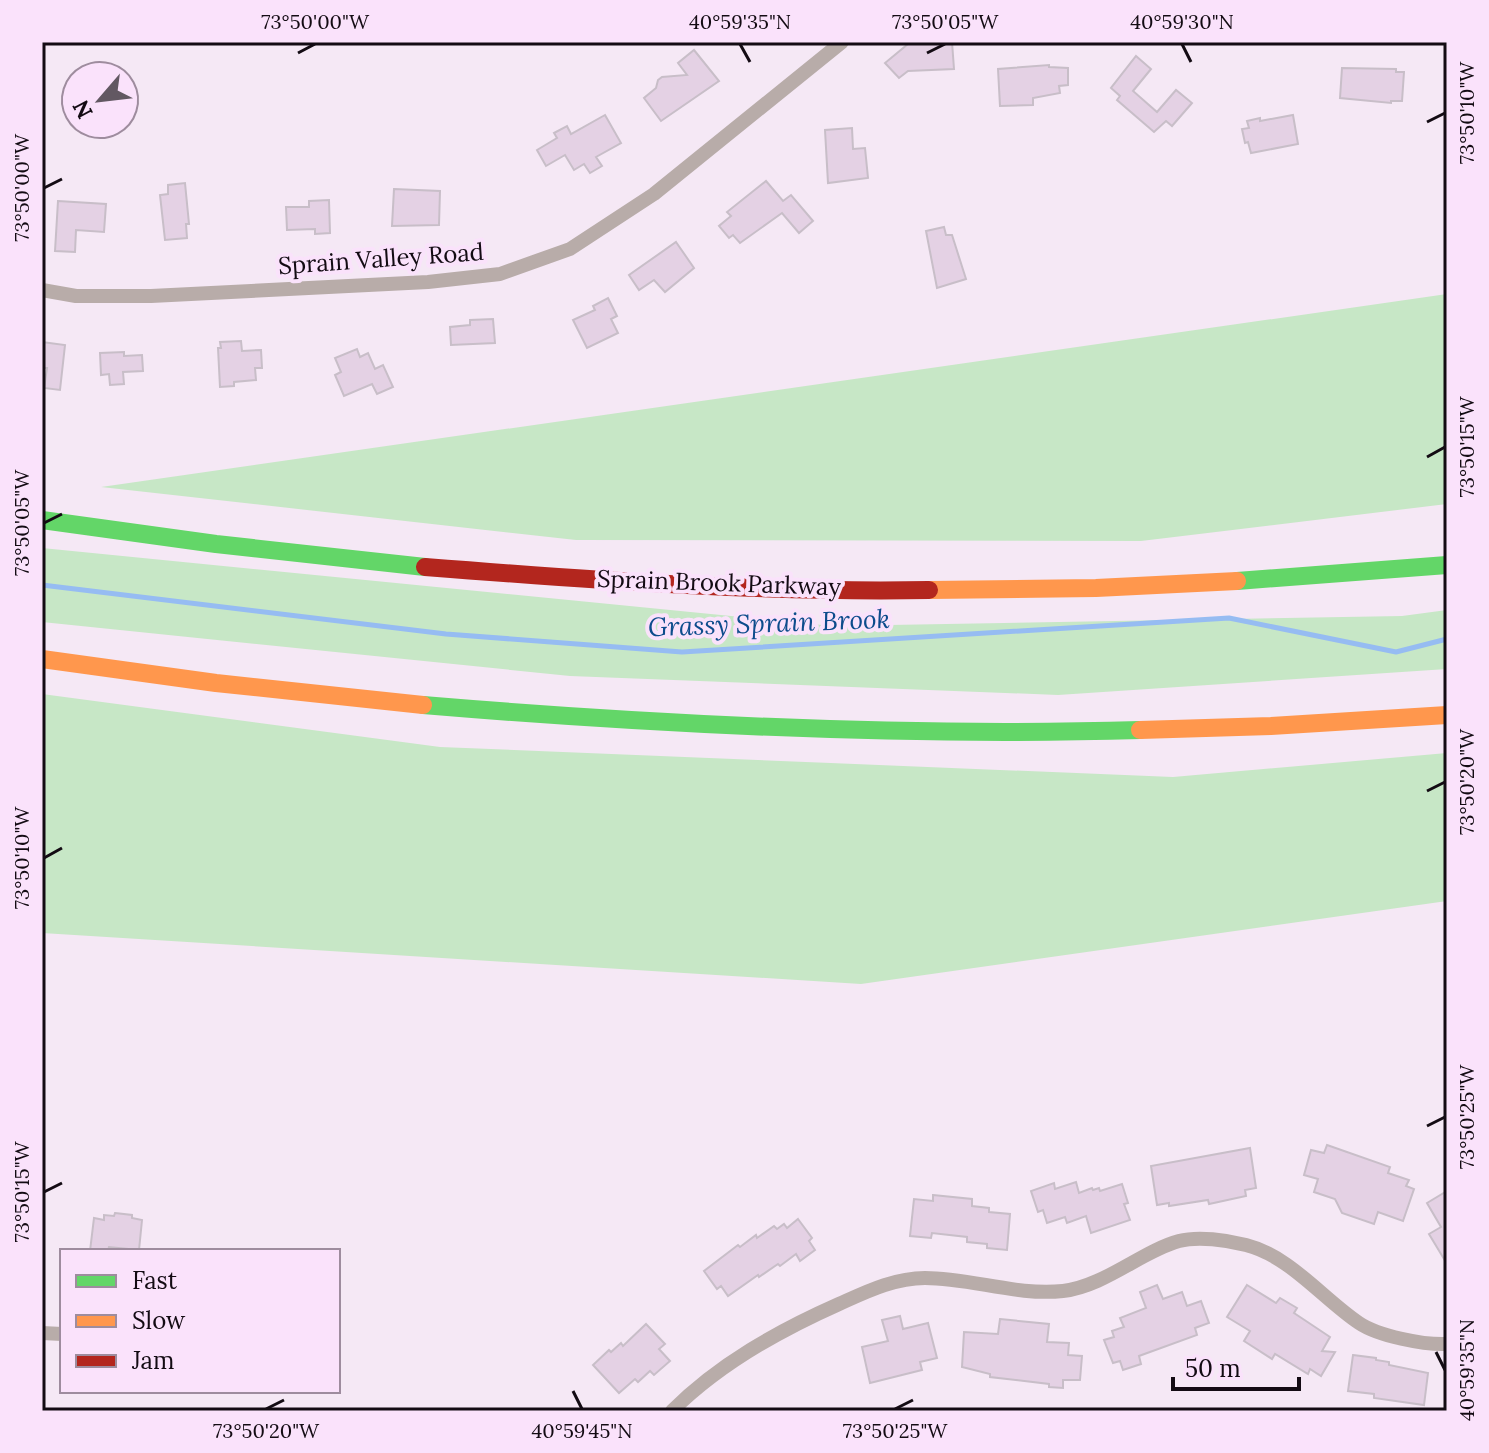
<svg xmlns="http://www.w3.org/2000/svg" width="1489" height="1453" font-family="Lora,serif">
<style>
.green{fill:#c7e7c6}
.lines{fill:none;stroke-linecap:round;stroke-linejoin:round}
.stream{stroke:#96bcf2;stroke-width:5}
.building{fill:#e4d1e4;stroke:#c8bec8;stroke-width:2}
.street{stroke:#b8aca9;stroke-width:14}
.fast{stroke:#63d668;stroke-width:18}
.slow{stroke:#ff974d;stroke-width:18}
.jam{stroke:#b3261e;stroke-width:18}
.ticks{fill:none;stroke:#130b13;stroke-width:3}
.labels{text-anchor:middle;stroke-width:8;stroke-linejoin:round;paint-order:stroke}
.street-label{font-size:24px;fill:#130b13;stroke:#fae2fb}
.water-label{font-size:26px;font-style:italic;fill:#0d4c8c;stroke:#fae2fb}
.neatline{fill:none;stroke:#130b13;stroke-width:3}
.ticks-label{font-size:20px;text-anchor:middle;fill:#130b13}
</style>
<rect width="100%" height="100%" fill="#f5e8f5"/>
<g class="green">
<polygon points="1447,294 1447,504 1141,541 576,540 101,487"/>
<polygon points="42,548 832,626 1402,616 1447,610 1447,669 1058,695 570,676 42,622"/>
<polygon points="42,694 440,747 1173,777 1447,753 1447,901 861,984 42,933"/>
</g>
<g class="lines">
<polyline class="stream" points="42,585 446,634 682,652 1229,618 1396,652 1447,639"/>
</g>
<g class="building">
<polygon points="933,42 952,42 954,69 908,71 899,78 885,63 908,44"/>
<polygon points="694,50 719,81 661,121 644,98 656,88 658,80 662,77 687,75 678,63"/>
<polygon points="1136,56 1151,69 1133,91 1157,112 1176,90 1192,103 1172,126 1166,121 1154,132 1117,100 1120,96 1111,88"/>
<polygon points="1049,65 1049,67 1068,68 1068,85 1059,86 1060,93 1033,98 1033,105 1000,106 998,69"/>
<polygon points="1342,68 1396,69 1396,72 1404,72 1402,101 1391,101 1391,103 1340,98"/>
<polygon points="605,115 621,143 596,157 602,166 590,173 584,164 574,170 565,155 546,166 537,150 557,138 554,133 567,126 571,134"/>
<polygon points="1293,115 1298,144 1251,153 1248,142 1245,143 1242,129 1249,128 1247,121 1260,118 1260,121"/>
<polygon points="852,128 853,149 865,148 868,178 828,183 825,130"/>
<polygon points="766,181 783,201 791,195 813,221 799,233 782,213 740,243 733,235 729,238 719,226 731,216 727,212"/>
<polygon points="185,183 189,224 186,224 187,238 165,240 160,195 168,194 168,185"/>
<polygon points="394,189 440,191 439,225 392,226"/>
<polygon points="329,200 330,233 315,234 315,229 287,230 286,207 309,207 309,201"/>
<polygon points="58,201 106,204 104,232 76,230 75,252 55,251"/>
<polygon points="944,227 946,235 952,235 966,279 937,288 926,231"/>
<polygon points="676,242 694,268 665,292 654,280 639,290 629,275"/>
<polygon points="608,298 617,316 611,319 618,333 587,348 573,320 595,310 593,306"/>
<polygon points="493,319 495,343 451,345 450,327 470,325 470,320"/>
<polygon points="241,341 242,351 261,350 262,368 255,368 256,380 234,382 234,386 220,387 218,348 221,348 220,342"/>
<polygon points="42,342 65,345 60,390 44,388 47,368 42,368"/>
<polygon points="357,349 360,357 368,353 375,369 383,365 393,387 377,394 372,384 344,396 335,375 341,372 335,358"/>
<polygon points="124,352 124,356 142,355 143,371 123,372 124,384 110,385 109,374 101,375 100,353"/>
<polygon points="1327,1145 1390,1167 1388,1173 1409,1180 1406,1186 1414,1189 1403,1221 1378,1212 1374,1224 1342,1213 1335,1199 1314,1192 1318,1179 1304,1175 1311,1150 1324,1153"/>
<polygon points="1250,1148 1256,1188 1245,1190 1246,1196 1209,1204 1208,1200 1169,1206 1169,1203 1157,1205 1151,1166"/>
<polygon points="1076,1182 1079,1193 1092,1188 1093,1190 1099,1188 1100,1191 1122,1184 1128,1203 1124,1204 1130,1220 1091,1233 1086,1216 1067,1223 1065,1217 1047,1223 1043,1210 1038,1212 1031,1191 1054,1183 1055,1189"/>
<polygon points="1447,1191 1447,1264 1429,1234 1441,1227 1427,1203"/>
<polygon points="933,1195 972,1199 972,1206 989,1208 989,1212 1010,1214 1007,1250 987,1248 987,1244 967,1242 967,1237 932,1233 931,1238 910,1236 914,1199 933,1201"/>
<polygon points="115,1213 132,1215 132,1218 142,1220 139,1250 109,1247 108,1251 90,1251 94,1218 104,1220 104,1215 114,1216"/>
<polygon points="798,1219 812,1238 809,1241 815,1250 800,1261 796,1254 780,1266 778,1264 759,1277 758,1275 728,1296 721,1286 717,1289 704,1271 738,1245 740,1247 756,1235 757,1238 774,1226 777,1229 784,1224 787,1228"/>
<polygon points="1157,1285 1163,1299 1182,1292 1187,1306 1201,1301 1209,1323 1195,1328 1197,1335 1139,1356 1141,1364 1123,1370 1120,1361 1113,1363 1104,1340 1114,1337 1112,1331 1124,1327 1120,1318 1146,1308 1140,1292"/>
<polygon points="1247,1285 1276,1303 1280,1298 1297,1308 1294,1313 1330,1337 1322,1351 1335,1352 1321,1376 1310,1369 1308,1374 1275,1354 1272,1359 1244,1341 1250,1331 1227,1317"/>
<polygon points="900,1316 903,1329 928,1323 937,1358 920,1362 922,1370 870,1383 862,1347 888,1341 882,1320"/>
<polygon points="1000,1319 1049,1324 1047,1342 1069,1343 1068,1355 1082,1356 1080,1380 1063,1380 1063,1388 1049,1387 1049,1384 990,1377 990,1374 962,1367 964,1332 998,1334"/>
<polygon points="646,1324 665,1344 659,1349 670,1361 654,1375 650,1371 638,1382 635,1379 619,1393 593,1365 609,1350 611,1352 621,1343 623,1346"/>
<polygon points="1353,1355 1376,1358 1376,1360 1389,1362 1389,1365 1428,1373 1424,1405 1374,1398 1374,1394 1348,1391"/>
</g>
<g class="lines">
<g class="street">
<polyline points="42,290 76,296 151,296 428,282 500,274 570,249 654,194 842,42"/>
<polyline points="42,1333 62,1334"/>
<path d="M672 1411C719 1364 778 1331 839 1304 866 1292 894 1278 925 1278 971 1278 1017 1296 1063 1291 1105 1286 1142 1251 1179 1241 1198 1236 1227 1240 1246 1245 1290 1256 1323 1299 1359 1323 1378 1336 1424 1345 1447 1344"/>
</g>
<g class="fast">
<polyline points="42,520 216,544 425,567"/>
<polyline points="1237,581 1447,565"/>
<path d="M423 705C662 725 901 737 1140 730"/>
</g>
<g class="slow">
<polyline points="929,590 1096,588 1237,581"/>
<polyline points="42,659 216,683 423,705"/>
<polyline points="1140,730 1271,726 1447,715"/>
</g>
<path class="jam" d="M425 567C593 580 761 593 929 590"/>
</g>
<path class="ticks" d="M740 44 750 62M1182 44 1191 62M298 53 315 44M927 53 945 44M1427 122 1445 113M44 188 62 179M1427 457 1445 447M44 523 62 514M1427 791 1445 782M44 858 62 848M1427 1126 1445 1117M44 1192 62 1183M1436 1352 1445 1370M573 1391 582 1409M266 1409 284 1400M895 1409 913 1400"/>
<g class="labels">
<g class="street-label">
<text transform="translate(381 259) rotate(-4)" y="8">Sprain Valley Road</text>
<text transform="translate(719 583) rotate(2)" y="8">Sprain Brook Parkway</text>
</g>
<g class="water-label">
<text transform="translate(769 623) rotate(-2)" y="9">Grassy Sprain Brook</text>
</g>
</g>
<rect width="1489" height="1453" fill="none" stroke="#fae2fb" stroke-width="88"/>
<rect x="60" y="1249" width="280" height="144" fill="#fae2fb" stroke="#9e8c9e" stroke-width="2"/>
<rect x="76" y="1275" width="40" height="12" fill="#63d668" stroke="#9e8c9e" stroke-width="2"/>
<text x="132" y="1289" font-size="24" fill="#130b13">Fast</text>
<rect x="76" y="1315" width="40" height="12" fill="#ff974d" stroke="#9e8c9e" stroke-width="2"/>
<text x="132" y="1329" font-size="24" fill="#130b13">Slow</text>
<rect x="76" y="1355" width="40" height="12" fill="#b3261e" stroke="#9e8c9e" stroke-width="2"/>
<text x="132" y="1369" font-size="24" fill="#130b13">Jam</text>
<g transform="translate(100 100) rotate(242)"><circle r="38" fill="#fae2fb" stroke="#9e8c9e" stroke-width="2"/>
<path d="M0-6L14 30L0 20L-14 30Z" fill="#625862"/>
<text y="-12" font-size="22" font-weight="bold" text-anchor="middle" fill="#130b13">N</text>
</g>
<path d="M1173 1377v12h126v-12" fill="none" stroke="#130b13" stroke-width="4"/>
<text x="1185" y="1377" font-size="24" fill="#130b13" stroke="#fae2fb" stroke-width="6" paint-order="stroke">50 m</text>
<rect x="44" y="44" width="1401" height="1365" class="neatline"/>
<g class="ticks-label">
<text x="315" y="29">73°50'00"W</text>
<text x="740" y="29">40°59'35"N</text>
<text x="945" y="29">73°50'05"W</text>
<text x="1182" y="29">40°59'30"N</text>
<text transform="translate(1467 113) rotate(-90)" y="7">73°50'10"W</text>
<text transform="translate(22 188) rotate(-90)" y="7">73°50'00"W</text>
<text transform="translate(1467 447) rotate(-90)" y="7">73°50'15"W</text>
<text transform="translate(22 523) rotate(-90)" y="7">73°50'05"W</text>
<text transform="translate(1467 782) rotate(-90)" y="7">73°50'20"W</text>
<text transform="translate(22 858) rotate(-90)" y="7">73°50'10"W</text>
<text transform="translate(1467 1117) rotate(-90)" y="7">73°50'25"W</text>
<text transform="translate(22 1192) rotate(-90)" y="7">73°50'15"W</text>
<text transform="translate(1467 1370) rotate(-90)" y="7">40°59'35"N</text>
<text x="266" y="1438">73°50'20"W</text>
<text x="582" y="1438">40°59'45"N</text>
<text x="895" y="1438">73°50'25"W</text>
</g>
</svg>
